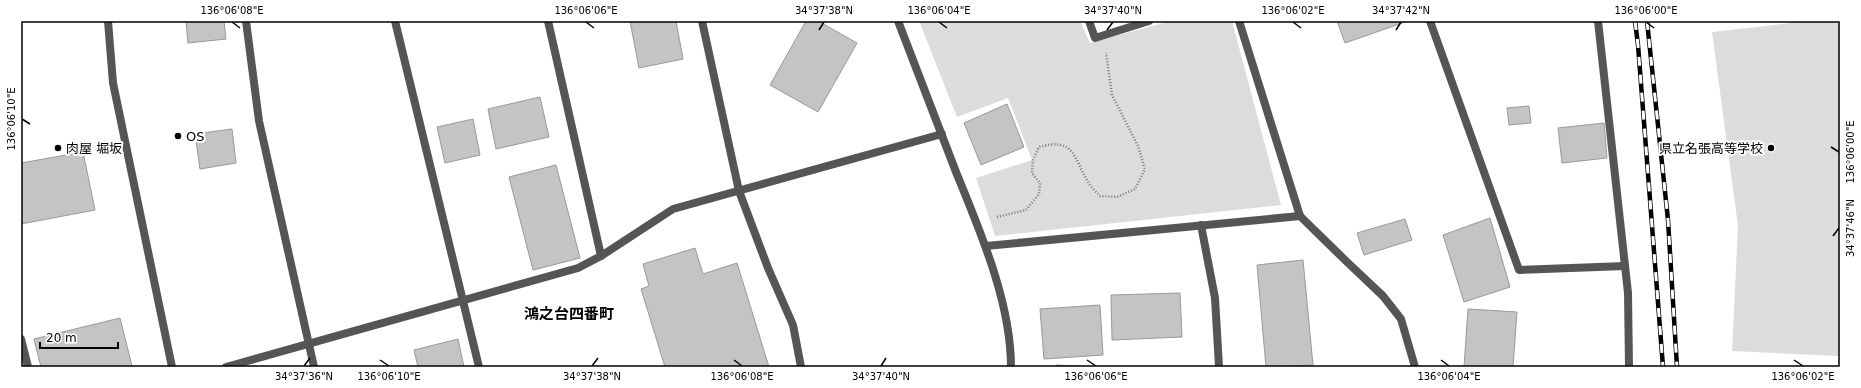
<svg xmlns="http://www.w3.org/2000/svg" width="1861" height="388" font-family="'DejaVu Sans','Noto Sans JP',sans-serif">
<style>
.green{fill:#dcdcdc}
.building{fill:#c4c4c4;stroke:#999}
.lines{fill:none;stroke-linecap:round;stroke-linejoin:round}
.path{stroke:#777;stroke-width:2.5;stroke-dasharray:1 2;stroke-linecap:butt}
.minor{stroke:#555;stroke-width:8}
.tertiary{stroke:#555;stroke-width:8}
.rail-casing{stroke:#000;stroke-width:4.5}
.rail{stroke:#fff;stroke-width:3;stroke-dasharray:9;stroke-linecap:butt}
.ticks{fill:none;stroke:#000;stroke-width:1.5}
.poi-dot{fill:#000;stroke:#fff;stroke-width:1.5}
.labels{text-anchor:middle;stroke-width:4;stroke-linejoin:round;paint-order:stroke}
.poi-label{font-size:13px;fill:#000;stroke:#fff;text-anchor:start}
.quarter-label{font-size:15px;font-weight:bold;fill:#000;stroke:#fff}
.neatline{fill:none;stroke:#000;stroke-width:1.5}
.ticks-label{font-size:10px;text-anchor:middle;fill:#000}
</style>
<rect width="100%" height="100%" fill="#fff"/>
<g class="green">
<polygon points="919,21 1080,21 1090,43 1171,21 1232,21 1281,205 995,236 976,178 1032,160 1008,98 957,117"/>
<polygon points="1808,21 1840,22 1840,356 1732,351 1738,226 1712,32"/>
</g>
<g class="building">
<polygon points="186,21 224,21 226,39 188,43"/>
<polygon points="630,21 676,21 683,59 639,68"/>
<polygon points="806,21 818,21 857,43 818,112 770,85"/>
<polygon points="1337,21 1408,21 1345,43"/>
<polygon points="540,97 549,137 496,149 488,109"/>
<polygon points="1007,104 1024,147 981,165 964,123"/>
<polygon points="1529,106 1531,123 1509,125 1507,108"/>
<polygon points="473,119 480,155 445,163 437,127"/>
<polygon points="1604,123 1607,158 1562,163 1558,128"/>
<polygon points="232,129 236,163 200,169 195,134"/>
<polygon points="83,152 95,210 21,224 21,163"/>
<polygon points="556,165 580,258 533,270 509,177"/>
<polygon points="1490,218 1510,287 1464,302 1443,235"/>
<polygon points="1405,219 1412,240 1364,255 1357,233"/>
<polygon points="695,248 703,274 737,263 769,367 665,367 641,289 649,286 643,264"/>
<polygon points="1303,260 1313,365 1266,367 1257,265"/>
<polygon points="1180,293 1182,337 1112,340 1111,295"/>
<polygon points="1100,305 1103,355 1044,359 1040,309"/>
<polygon points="1468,309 1517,312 1513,367 1464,367"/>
<polygon points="120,318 132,366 126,367 41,367 34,339"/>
<polygon points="458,339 464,367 418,367 414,350"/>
<polygon points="1056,365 1105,367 1056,367"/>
</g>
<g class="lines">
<path class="path" d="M997 217 1026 210 1039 194 1040 183 1032 173 1033 160 1039 147C1075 137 1073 157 1088 182 1091 187 1096 192 1100 196L1117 197 1135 189 1145 169 1138 146 1112 95 1106 53"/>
<g class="minor">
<polyline points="246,21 259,121 314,367"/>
<polyline points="395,21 479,367"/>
<polyline points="548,21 601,256"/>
<polyline points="702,21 739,191 768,268 793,325 801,367"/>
<polyline points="1089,21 1095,38 1149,21"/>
<polyline points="1239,21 1300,216 1346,261 1383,296 1401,319 1415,367"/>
<polyline points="1430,21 1519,270 1625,266"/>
<polyline points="1598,21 1628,293 1629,367"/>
<polyline points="1201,225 1215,298 1219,367"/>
<polyline points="986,246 1300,216"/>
<polyline points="21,339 28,367"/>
<polyline points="226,367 578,268 601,256 673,209 942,134"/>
</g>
<g class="tertiary">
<polyline points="108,21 113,83 172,367"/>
<path d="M898 21C917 71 937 122 956 172 980 231 1011 302 1011 367"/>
</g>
<defs>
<g id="rail">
<polyline points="1635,21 1638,45 1663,367"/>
<polyline points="1647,21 1668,220 1677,367"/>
</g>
</defs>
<use href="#rail" class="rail-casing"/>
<use href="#rail" class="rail"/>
</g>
<path class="ticks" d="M232 22 240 28M586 22 594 28M939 22 947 28M1293 22 1301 28M1646 22 1654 28M819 30 824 22M1107 30 1113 22M1396 30 1401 22M22 119 30 124M1831 147 1839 152M1833 236 1839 228M380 360 389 366M734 360 742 366M1087 360 1096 366M1441 360 1449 366M1794 360 1803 366M304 366 310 358M592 366 598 358M881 366 886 358"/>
<g class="poi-dot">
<circle cx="178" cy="136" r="4"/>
<circle cx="58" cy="148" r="4"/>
<circle cx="1771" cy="148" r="4"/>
</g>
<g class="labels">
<g class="poi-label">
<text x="186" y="141">OS</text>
<text x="66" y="153">肉屋 堀坂</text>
<text x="1763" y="153" text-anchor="end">県立名張高等学校</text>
</g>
<g class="quarter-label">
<text x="569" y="319">鴻之台四番町</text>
</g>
</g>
<rect width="1861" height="388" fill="none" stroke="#ffffff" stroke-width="44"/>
<path d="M40 342v6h78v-6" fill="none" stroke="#000000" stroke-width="2"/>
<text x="46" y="342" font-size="12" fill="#000000" stroke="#ffffff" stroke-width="3" paint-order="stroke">20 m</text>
<rect x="22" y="22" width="1817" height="344" class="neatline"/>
<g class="ticks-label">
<text x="232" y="14">136°06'08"E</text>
<text x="586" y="14">136°06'06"E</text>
<text x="824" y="14">34°37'38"N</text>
<text x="939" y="14">136°06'04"E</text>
<text x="1113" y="14">34°37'40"N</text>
<text x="1293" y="14">136°06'02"E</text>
<text x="1401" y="14">34°37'42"N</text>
<text x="1646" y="14">136°06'00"E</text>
<text transform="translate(11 119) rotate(-90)" y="4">136°06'10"E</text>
<text transform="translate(1850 152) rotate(-90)" y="4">136°06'00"E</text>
<text transform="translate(1850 228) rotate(-90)" y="4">34°37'46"N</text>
<text x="304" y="380">34°37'36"N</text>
<text x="389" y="380">136°06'10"E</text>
<text x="592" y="380">34°37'38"N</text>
<text x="742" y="380">136°06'08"E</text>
<text x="881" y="380">34°37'40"N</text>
<text x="1096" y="380">136°06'06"E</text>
<text x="1449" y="380">136°06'04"E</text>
<text x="1803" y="380">136°06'02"E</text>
</g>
</svg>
